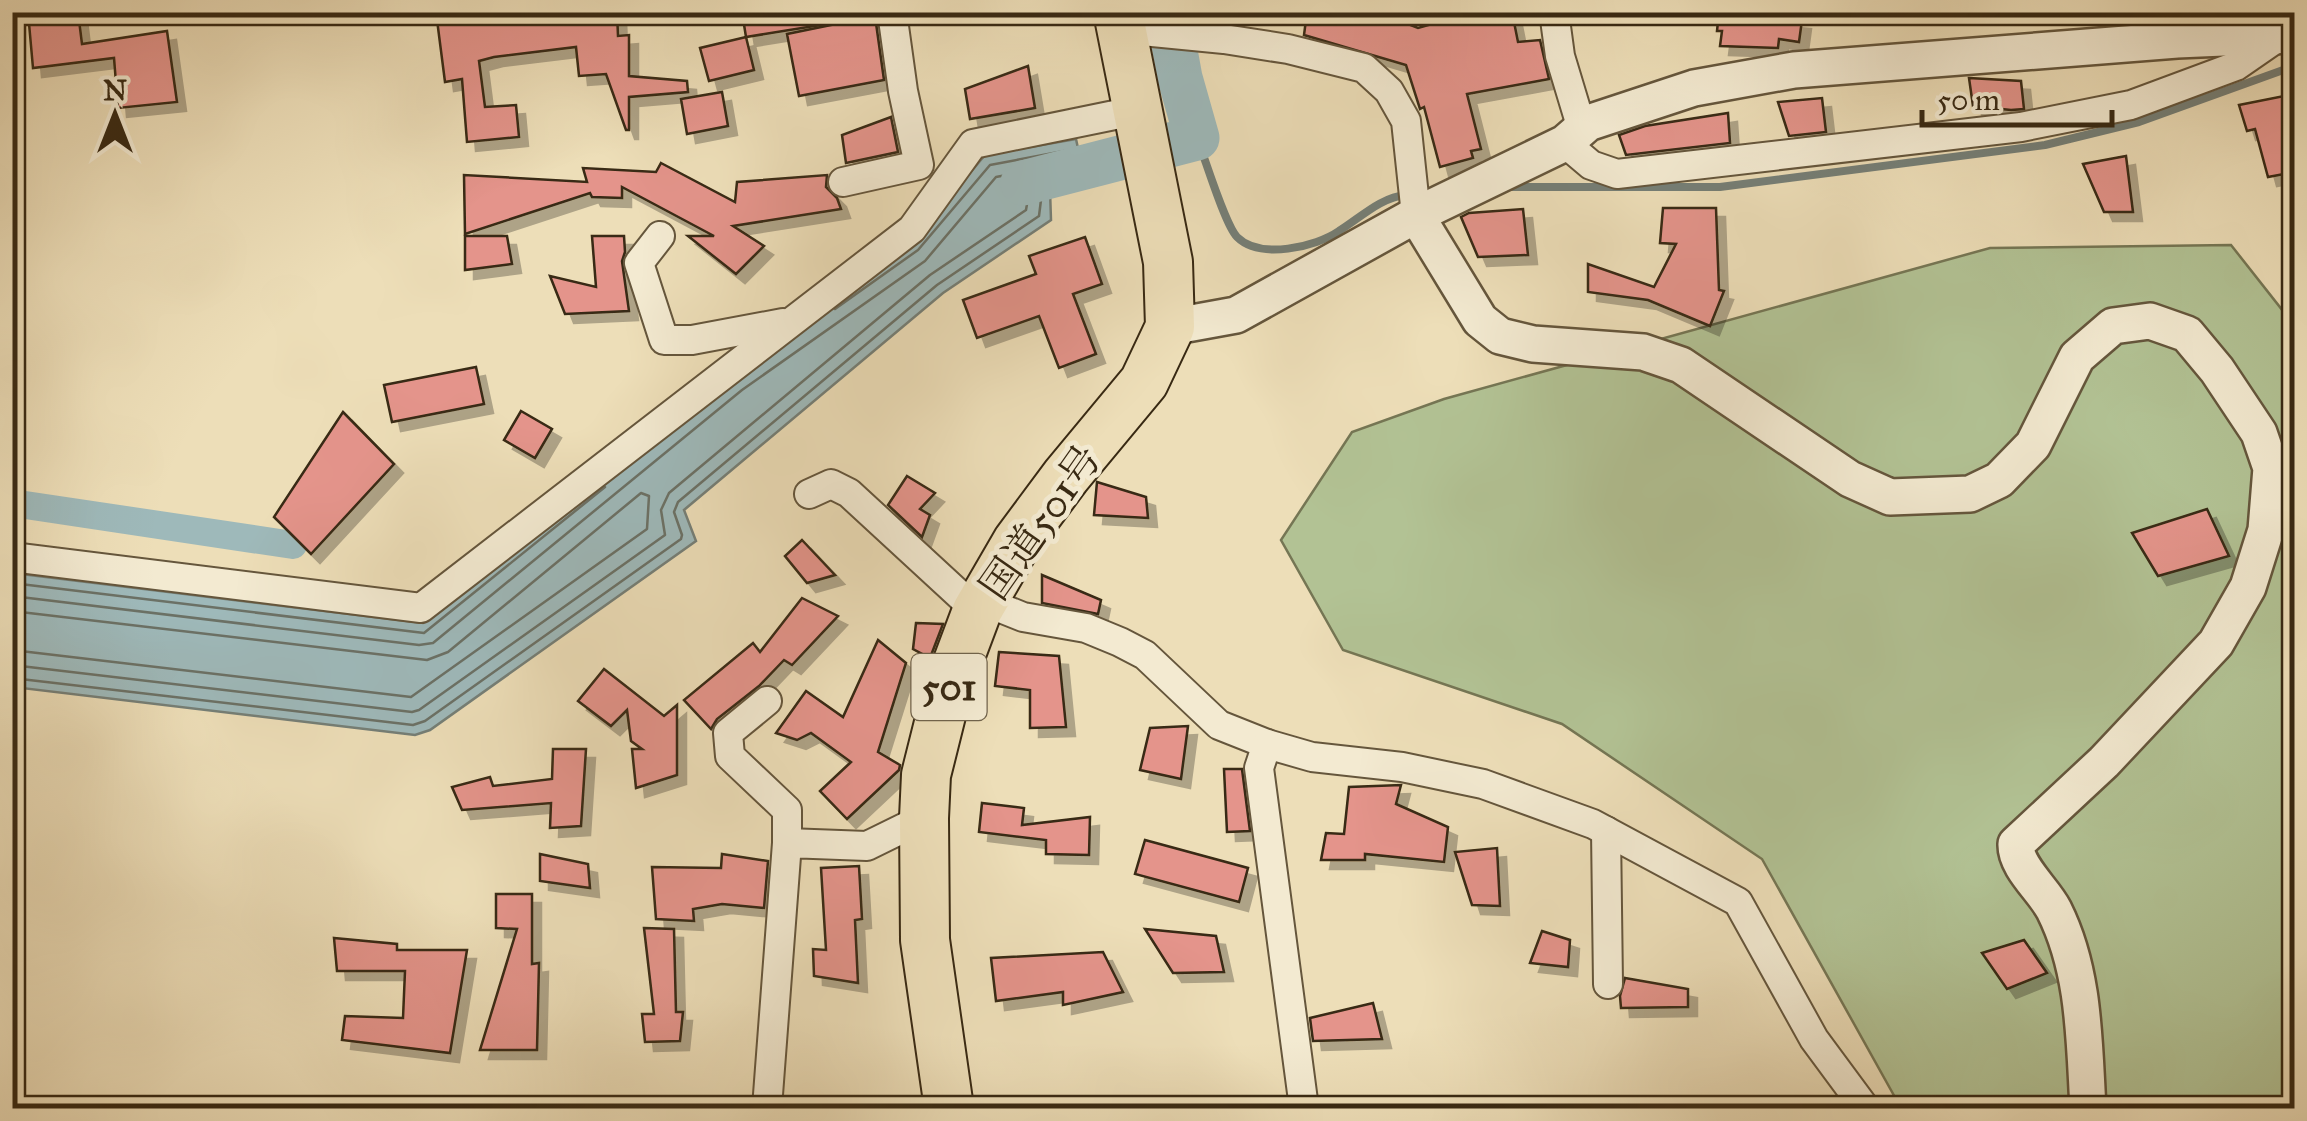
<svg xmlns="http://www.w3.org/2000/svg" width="2307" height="1121" font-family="'IM FELL Great Primer','Noto Serif JP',serif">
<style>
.green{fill:#b2c294;stroke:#757654;stroke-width:2.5}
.water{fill:#9eb9ba;stroke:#757f77;stroke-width:2.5}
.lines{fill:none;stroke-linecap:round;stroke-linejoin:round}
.shore{stroke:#6b7166;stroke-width:2.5}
.stream{stroke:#757f77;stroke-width:8}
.canal{stroke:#9eb9ba;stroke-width:28}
.river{stroke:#9eb9ba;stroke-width:45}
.building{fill:#e4948b;stroke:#382913;stroke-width:2.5;filter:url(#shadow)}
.minor-casing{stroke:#65563c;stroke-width:32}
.tertiary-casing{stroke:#65563c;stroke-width:40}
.trunk-casing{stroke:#382913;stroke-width:52}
.minor{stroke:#f3ead1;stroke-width:28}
.tertiary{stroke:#f3ead1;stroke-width:35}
.trunk{stroke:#eddeb8;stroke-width:48}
.labels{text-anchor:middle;stroke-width:10;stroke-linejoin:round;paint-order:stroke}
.shield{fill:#f3ead1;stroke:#70634c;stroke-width:2.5}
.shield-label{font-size:38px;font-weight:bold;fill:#382913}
.street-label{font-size:40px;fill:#382913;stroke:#f3ead1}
</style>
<defs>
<filter id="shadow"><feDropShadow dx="9" dy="9" stdDeviation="0" flood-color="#0004"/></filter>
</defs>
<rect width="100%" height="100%" fill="#eddeb8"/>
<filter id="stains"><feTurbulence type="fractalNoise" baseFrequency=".002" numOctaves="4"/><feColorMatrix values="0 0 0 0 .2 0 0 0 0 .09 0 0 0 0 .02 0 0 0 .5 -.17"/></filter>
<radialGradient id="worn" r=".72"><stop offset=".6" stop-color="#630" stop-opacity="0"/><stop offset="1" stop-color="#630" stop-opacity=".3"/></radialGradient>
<polygon class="green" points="2231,245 2294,325 2294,1108 1901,1108 1762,859 1562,724 1343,650 1281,540 1352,432 1444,399 1990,248"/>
<polygon class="water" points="1076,139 1085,181 1050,190 1051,220 943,293 684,510 696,541 430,730 415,735 13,687 13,573 423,623 728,372 911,243 985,155"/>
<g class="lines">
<g class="shore">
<polyline points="12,583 424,633 605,487"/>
<polyline points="12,596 419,645 433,643 742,390 925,261 996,177 1027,171 1032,174 1026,210 930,275 669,493 661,510 665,535 419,710 412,712 12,665"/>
<polyline points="12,611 427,660 448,652 641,493 649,496 647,529 411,697 12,650"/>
<polyline points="12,678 413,725 425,721 681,539 682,535 674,512 678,502 937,285 1039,216 1043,184 1072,172 1069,154 1064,151 990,165 918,250 835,309"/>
</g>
<g class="stream">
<path d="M1197 138C1205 158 1225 225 1237 237 1260 260 1316 247 1339 231 1360 218 1381 197 1406 195"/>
<polyline points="1504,187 1720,187 2045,145 2139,122 2294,66"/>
</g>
<polyline class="canal" points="12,503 293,545"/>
<polyline class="river" points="1023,183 1197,138 1180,78 1168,12"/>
</g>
<g class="building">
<polygon points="28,12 78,12 82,44 167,31 177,102 118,108 114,58 33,68"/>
<polygon points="436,12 617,12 618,36 629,35 629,76 687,81 688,92 629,97 629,130 626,130 606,74 579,76 576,47 494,57 479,61 485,107 516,105 519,137 467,142 462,79 445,82"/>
<polygon points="742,12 826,12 827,24 746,37"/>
<polygon points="1307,12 1377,12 1418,28 1439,22 1439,12 1474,12 1474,21 1512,12 1518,42 1540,40 1549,79 1467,94 1481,149 1471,151 1473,158 1440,167 1424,107 1420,109 1406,65 1304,35"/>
<polygon points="1719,12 1802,20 1799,42 1779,39 1778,48 1720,46 1722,31 1717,31"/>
<polygon points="875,16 884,80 799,96 787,34"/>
<polygon points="746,37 754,70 709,81 700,48"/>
<polygon points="1028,66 1035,108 970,119 965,89"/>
<polygon points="1969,78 2021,81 2024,109 2011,110 1973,106"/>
<polygon points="722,92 728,126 687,134 681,99"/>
<polygon points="2294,94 2294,172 2268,177 2255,129 2247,131 2239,105"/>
<polygon points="1822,98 1826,132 1789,136 1778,102"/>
<polygon points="1728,113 1730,143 1626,155 1619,135 1645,126"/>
<polygon points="891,117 898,152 846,163 842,135"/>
<polygon points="2126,156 2133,212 2104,212 2083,164"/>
<polygon points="661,163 735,202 737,182 827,175 826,187 837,198 841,209 733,226 764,246 736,274 688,236 714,236 622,187 622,198 592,197 590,193 465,234 464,175 587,182 583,168 656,172"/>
<polygon points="1663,208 1716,208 1719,290 1724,291 1710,326 1648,300 1588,292 1588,264 1654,287 1676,244 1660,243"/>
<polygon points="1523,209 1528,255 1478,257 1461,217 1469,213"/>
<polygon points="465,236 507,236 512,264 465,270"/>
<polygon points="592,236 624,236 625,252 622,261 629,311 565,314 550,276 596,287"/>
<polygon points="1085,237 1102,284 1073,294 1096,354 1059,368 1039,316 977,338 963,300 1036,274 1029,256"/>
<polygon points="476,367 484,404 392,422 384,385"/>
<polygon points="521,411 552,429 535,458 504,440"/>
<polygon points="343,412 394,464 311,554 274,517"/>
<polygon points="907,476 935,493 920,509 930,515 922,537 888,505"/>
<polygon points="1097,482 1146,497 1148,518 1094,515"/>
<polygon points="2207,509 2229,556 2158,576 2132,533"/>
<polygon points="802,540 835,575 807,583 785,556"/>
<polygon points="1042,575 1101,600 1098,614 1042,603"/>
<polygon points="802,598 838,616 792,665 784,660 759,686 717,719 711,729 684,700 753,643 760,652"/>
<polygon points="916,623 943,624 930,658 913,649"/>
<polygon points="878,640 906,663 878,752 900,765 899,770 847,819 820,791 851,762 811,733 797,740 776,733 806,691 843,717"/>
<polygon points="999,652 1059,656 1066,727 1030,728 1030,690 995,686"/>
<polygon points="604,669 664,716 677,705 677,775 636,788 632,749 642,749 631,741 627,710 611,726 578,701"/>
<polygon points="1188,726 1181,779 1140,770 1150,728"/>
<polygon points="553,749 586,749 581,826 550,828 551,803 462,810 452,787 490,777 493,786 552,779"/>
<polygon points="1224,769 1242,769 1250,831 1227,832"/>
<polygon points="1401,785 1396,804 1448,827 1444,862 1365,854 1365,860 1321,860 1326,833 1344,834 1349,787"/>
<polygon points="982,803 1024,808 1022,825 1090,817 1089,855 1046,854 1046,840 979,832"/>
<polygon points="1145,840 1248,868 1239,902 1135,874"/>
<polygon points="1497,848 1500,906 1472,905 1455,852"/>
<polygon points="540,854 588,864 590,888 540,881"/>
<polygon points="722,854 768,861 764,908 722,904 693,909 694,921 656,919 652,867 721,868"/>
<polygon points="859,866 862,919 855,920 858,983 814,976 813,949 826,950 821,868"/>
<polygon points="496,894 532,894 532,964 539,963 537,1050 480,1050 517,929 496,928"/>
<polygon points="644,928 674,929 676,1012 683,1012 680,1041 645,1042 642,1014 654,1014"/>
<polygon points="1145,929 1216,936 1224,972 1173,973"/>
<polygon points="1542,931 1570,940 1568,967 1530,963"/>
<polygon points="334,938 397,944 397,950 467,950 450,1053 342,1040 345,1016 403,1018 405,971 337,971"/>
<polygon points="2024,940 2047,973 2007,989 1982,953"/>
<polygon points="1103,952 1123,992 1063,1005 1063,992 996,1001 991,958"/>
<polygon points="1625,978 1688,989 1688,1007 1621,1008 1620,996"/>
<polygon points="1373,1003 1382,1039 1313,1041 1310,1018"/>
</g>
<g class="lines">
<defs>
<g id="minor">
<polyline points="1554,12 1560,56 1582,129"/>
<polyline points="2174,12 2177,40"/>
<polyline points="1122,29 1224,39 1288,49 1364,68 1389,91 1406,121 1416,215"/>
<polyline points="1565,143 1591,165 1617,174 2021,127 2131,105 2236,66 2278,37"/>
<polyline points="843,182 919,165 903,91 892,12"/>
<polyline points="660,236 639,263 664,340 692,340 783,323"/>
<polyline points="809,494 831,484 849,493 977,611"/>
<polyline points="12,557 421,608 912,229 973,144 1139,110"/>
<polyline points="983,601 1023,617 1086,628 1120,642 1145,655 1219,725 1267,744 1312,757 1402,767 1483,784 1593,824 1738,902 1814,1039 1865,1108"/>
<polyline points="767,701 728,733 730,756 787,810 787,843"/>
<polyline points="1267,744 1259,768 1304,1108"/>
<polyline points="1606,831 1608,984"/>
<polyline points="767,1108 787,843 867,846 924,818"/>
</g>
<g id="tertiary">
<path d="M1416 215 1480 320 1500 336 1533 344 1643 352 1681 365 1850 479 1890 497 1970 494 1999 480 2033 445 2077 357 2113 326 2150 321 2187 334 2217 370 2259 433 2271 468 2266 530 2248 587 2216 643 2104 762 2016 844C2015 867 2044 890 2054 910 2085 972 2084 1041 2088 1108"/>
<polyline points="1170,327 1236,315 1416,215 1565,143 1588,123 1694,88 1794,70 2177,40 2294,35"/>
</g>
<polyline id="trunk" points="949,1108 925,940 924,818 926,775 947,691 977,611 1017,542 1066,476 1144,382 1170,327 1168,262 1118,12"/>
</defs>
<use href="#minor" class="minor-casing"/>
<use href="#tertiary" class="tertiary-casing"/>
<use href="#trunk" class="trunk-casing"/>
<use href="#minor" class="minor"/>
<use href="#tertiary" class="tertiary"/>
<use href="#trunk" class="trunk"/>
</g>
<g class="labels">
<rect class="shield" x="911.5" y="654" width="75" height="66" rx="8"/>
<g class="shield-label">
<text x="949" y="700">501</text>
</g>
<g class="street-label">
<text transform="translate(1040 522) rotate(-55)" y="14">国道501号</text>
</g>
</g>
<rect width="2307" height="1121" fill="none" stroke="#eddeb8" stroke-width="50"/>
<rect x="15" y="15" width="2277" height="1091" fill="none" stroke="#382913" stroke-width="5"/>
<rect x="25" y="25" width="2257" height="1071" fill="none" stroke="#382913" stroke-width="2.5"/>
<g transform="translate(115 115)" stroke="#f3ead1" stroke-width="8" paint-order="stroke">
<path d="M0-8L18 38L0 25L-18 38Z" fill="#382913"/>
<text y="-15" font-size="28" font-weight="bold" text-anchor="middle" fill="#382913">N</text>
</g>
<path d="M1922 110v15h190v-15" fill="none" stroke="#382913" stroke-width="5"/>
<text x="1937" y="110" font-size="30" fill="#382913" stroke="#f3ead1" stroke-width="8" paint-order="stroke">50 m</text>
<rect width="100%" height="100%" filter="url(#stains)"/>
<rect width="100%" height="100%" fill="url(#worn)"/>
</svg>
